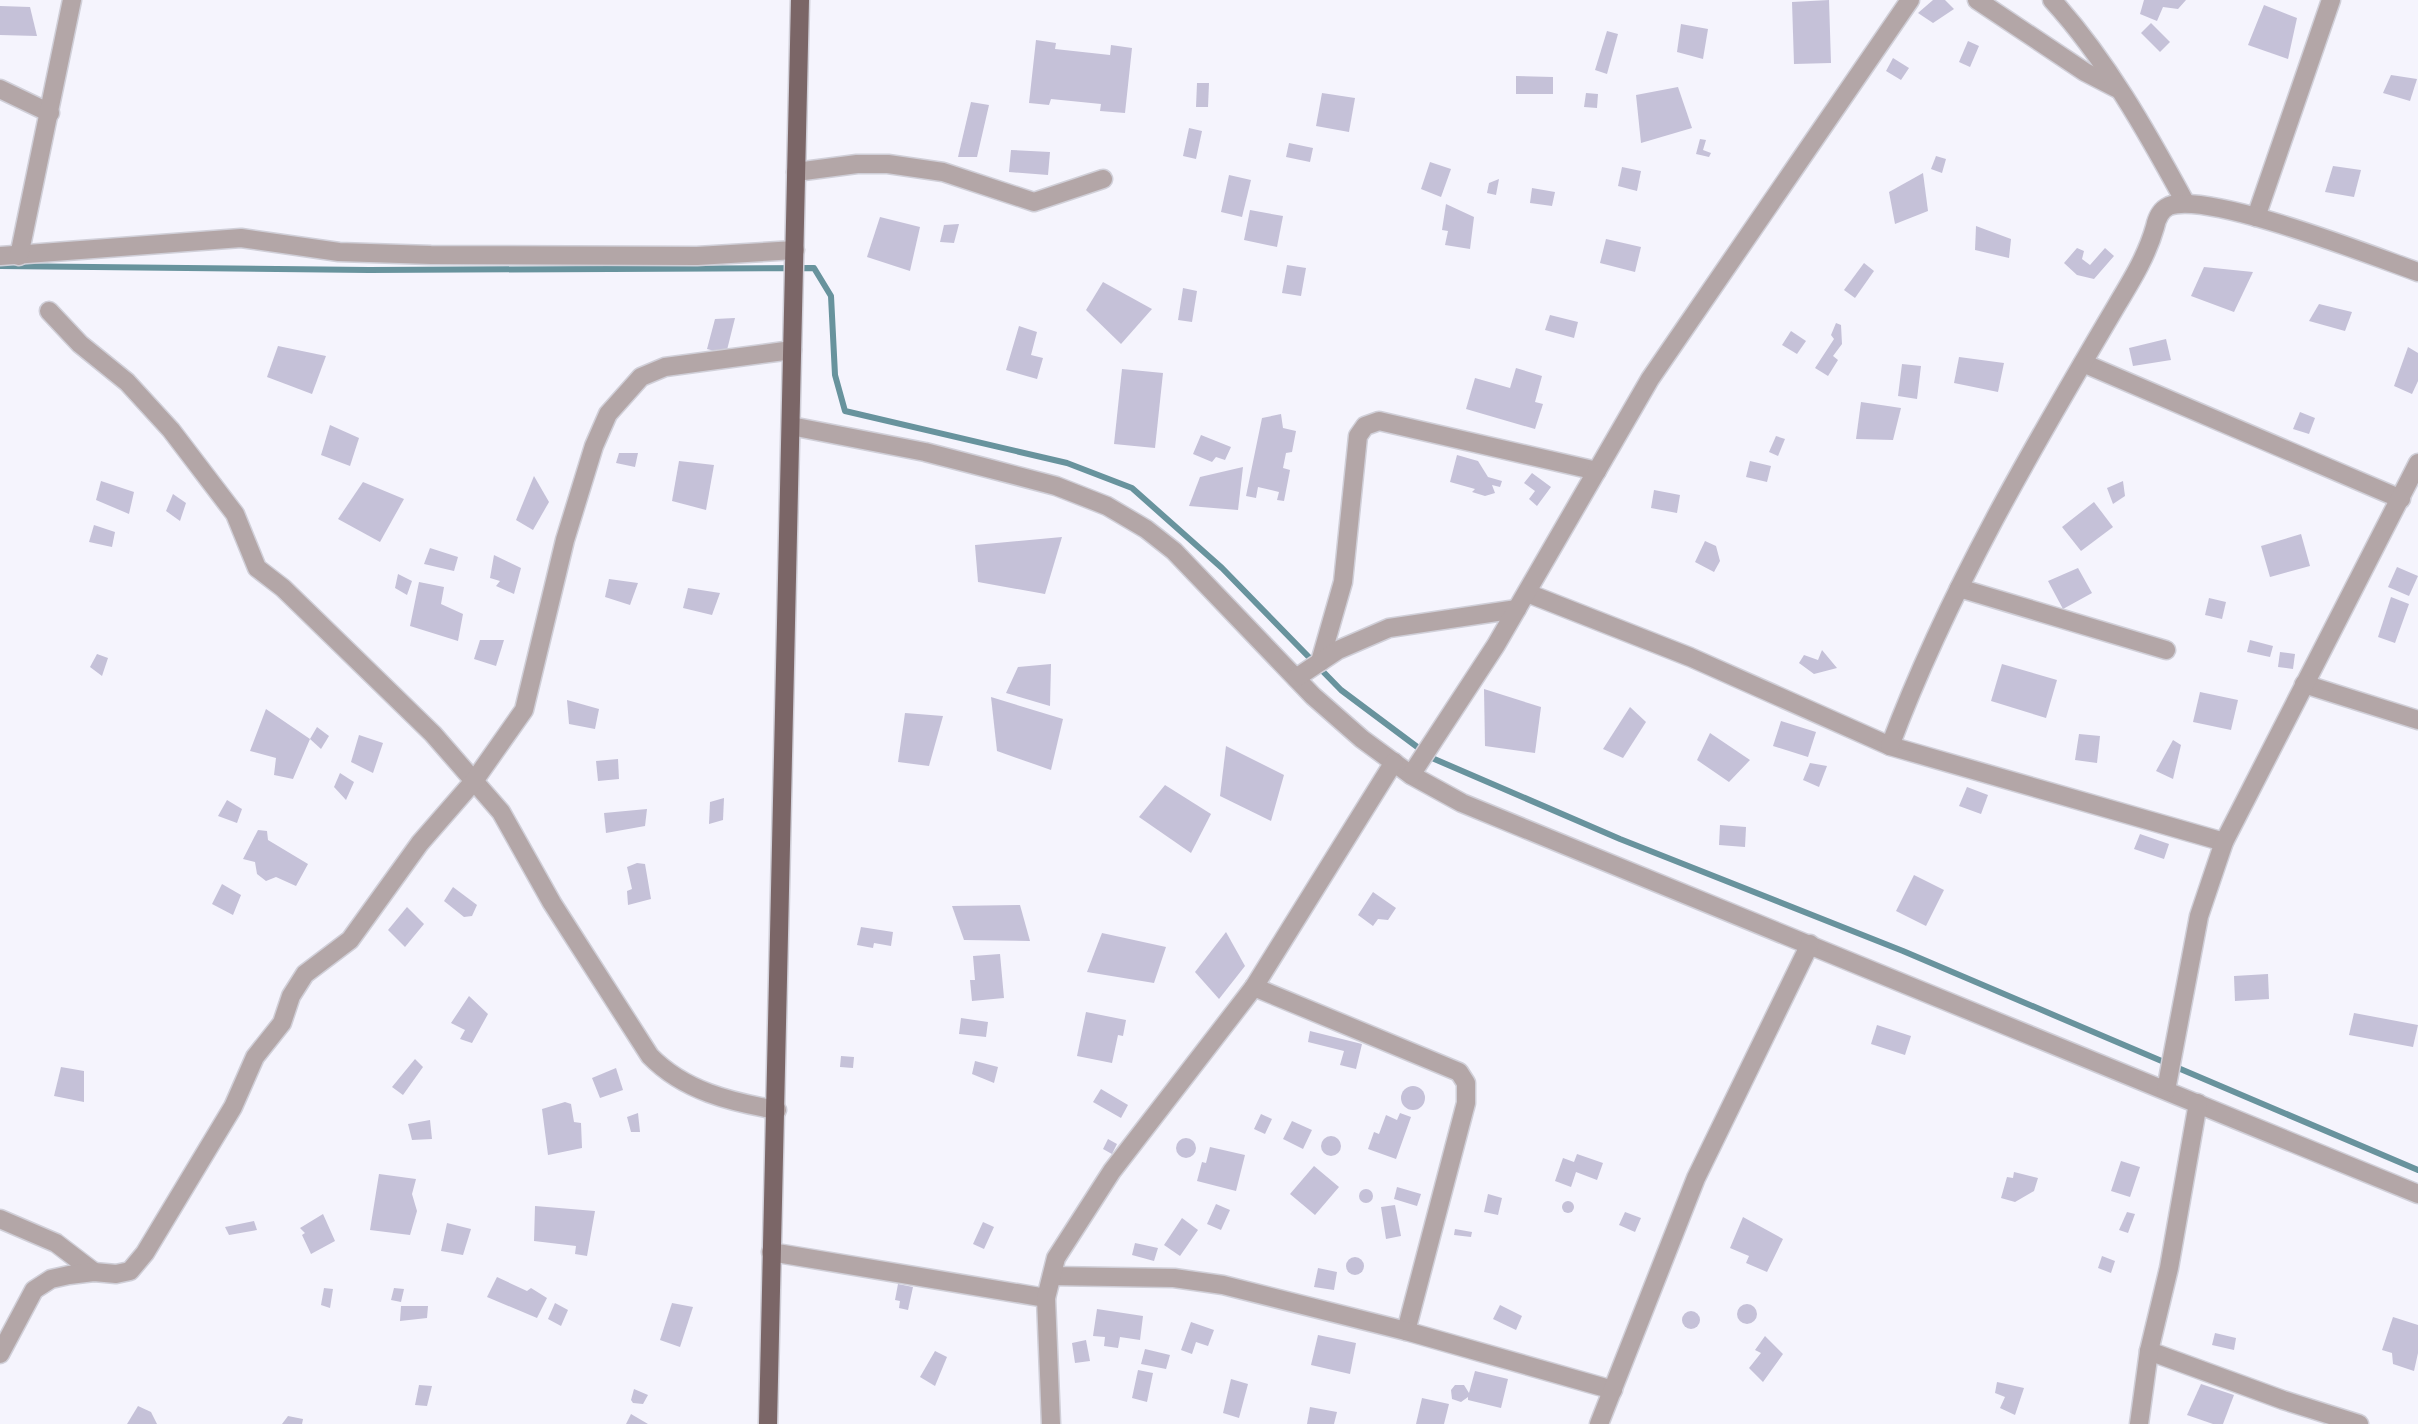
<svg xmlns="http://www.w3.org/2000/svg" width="2418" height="1424" font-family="'Noto Serif',serif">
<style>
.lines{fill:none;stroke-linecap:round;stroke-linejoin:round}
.stream{stroke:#68939d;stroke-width:6}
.building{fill:#c5c1d8}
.minor-casing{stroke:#d0cfd8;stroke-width:21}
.major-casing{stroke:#d0cfd8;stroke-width:21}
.minor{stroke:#b3a6a7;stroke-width:18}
.major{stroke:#7b6667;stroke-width:18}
</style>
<rect width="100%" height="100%" fill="#f5f4fd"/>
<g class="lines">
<polyline class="stream" points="0,266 369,270 814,268 831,296 835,375 845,411 1067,463 1132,488 1222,568 1341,690 1432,758 1620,839 1903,951 2418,1170"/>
</g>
<g class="building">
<polygon points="1829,0 1831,63 1794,64 1792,2"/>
<polygon points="1933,0 1945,0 1954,9 1933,23 1918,13"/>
<polygon points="2144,0 2186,0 2178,9 2163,7 2157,21 2140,14"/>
<polygon points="2264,5 2297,18 2288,59 2248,45"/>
<polygon points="0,6 30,7 37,36 0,35"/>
<polygon points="2151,23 2170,42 2160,52 2141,33"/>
<polygon points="1681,24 1708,29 1703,59 1677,52"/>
<polygon points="1607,31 1618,34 1607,74 1595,70"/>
<polygon points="1036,40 1056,43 1055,49 1110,55 1111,45 1132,48 1125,113 1100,111 1101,104 1051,99 1049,105 1029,103"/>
<polygon points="1968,41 1979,46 1970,67 1959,62"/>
<polygon points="1893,58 1909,68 1901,80 1886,71"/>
<polygon points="2391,75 2417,79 2410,101 2383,93"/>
<polygon points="1516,76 1553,77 1553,94 1516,94"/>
<polygon points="1197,83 1209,83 1208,107 1196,107"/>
<polygon points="1678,87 1692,128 1641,143 1636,95"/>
<polygon points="1322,93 1355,98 1349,132 1316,126"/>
<polygon points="1586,93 1598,94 1597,108 1584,107"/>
<polygon points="971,102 989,105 977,157 958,157"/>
<polygon points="1189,128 1202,131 1196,159 1183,156"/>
<polygon points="1700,139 1706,140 1703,150 1711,153 1709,157 1696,154"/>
<polygon points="1289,143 1313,148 1310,162 1286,157"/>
<polygon points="1011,150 1050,152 1048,175 1009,172"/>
<polygon points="1936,156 1946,159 1942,173 1931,169"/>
<polygon points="1430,162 1451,169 1441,197 1421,189"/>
<polygon points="2333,166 2361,170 2354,197 2325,192"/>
<polygon points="1622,167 1641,171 1637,191 1618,186"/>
<polygon points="1923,173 1928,211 1895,224 1889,192"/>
<polygon points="1229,175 1251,180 1242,217 1221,212"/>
<polygon points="1499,179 1496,195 1487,193 1489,183"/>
<polygon points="1532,188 1555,192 1552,206 1530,203"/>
<polygon points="1446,204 1474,217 1470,249 1445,245 1448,231 1442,230"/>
<polygon points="1250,210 1283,216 1277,247 1244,240"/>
<polygon points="880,217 920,227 910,271 867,257"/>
<polygon points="959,224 954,243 940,242 944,225"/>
<polygon points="1976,226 2011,239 2009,258 1975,250"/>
<polygon points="1606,239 1641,247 1635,272 1600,263"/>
<polygon points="2077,248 2084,251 2082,259 2090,265 2105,248 2114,256 2094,279 2077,275 2064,263"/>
<polygon points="1864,263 1874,271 1855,298 1844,290"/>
<polygon points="1287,265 1306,268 1301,296 1282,293"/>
<polygon points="2204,267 2253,272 2234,312 2191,296"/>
<polygon points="1103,282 1152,309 1121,344 1086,310"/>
<polygon points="1183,288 1197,291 1192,322 1178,320"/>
<polygon points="2319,304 2352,312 2345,331 2309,321"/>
<polygon points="1550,315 1578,322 1574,338 1545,330"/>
<polygon points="735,318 726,354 707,349 715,319"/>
<polygon points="1836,323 1841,325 1842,344 1833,356 1838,360 1828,376 1815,368 1834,339 1831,335"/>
<polygon points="1019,326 1037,332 1031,355 1043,358 1037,379 1006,370"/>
<polygon points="1791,331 1806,341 1797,354 1782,345"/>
<polygon points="2166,339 2171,360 2133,366 2129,348"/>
<polygon points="278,346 326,356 312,394 267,377"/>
<polygon points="2408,347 2418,353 2418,381 2412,394 2394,386"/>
<polygon points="1959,357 2004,363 1998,392 1954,383"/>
<polygon points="1902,364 1921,366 1917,399 1898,396"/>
<polygon points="1516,368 1542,376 1535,402 1543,404 1535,429 1466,409 1475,378 1510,388"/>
<polygon points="1122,369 1163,373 1155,448 1114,444"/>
<polygon points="1861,402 1901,408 1893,440 1856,439"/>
<polygon points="2300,412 2315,418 2309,434 2293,429"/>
<polygon points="1281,414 1283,428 1296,431 1292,452 1286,453 1283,468 1290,470 1284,501 1277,500 1279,492 1258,487 1256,498 1246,496 1262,418"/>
<polygon points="330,425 359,438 350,466 321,455"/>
<polygon points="1201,435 1231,447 1225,460 1216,457 1212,462 1193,454"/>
<polygon points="1776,436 1785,439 1778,456 1769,452"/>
<polygon points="619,453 638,453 635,467 616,463"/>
<polygon points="1457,455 1478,461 1488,477 1502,481 1500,487 1492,485 1495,493 1485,496 1472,492 1475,489 1450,482"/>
<polygon points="679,461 714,465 706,510 672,501"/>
<polygon points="1750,461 1771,466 1767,482 1746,477"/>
<polygon points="1243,467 1238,510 1189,506 1200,477"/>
<polygon points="1532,473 1551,487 1537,506 1529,499 1535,491 1524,483"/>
<polygon points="534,476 549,502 533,530 516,520"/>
<polygon points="101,481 134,492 129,514 96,500"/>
<polygon points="2123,481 2125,496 2113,504 2107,488"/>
<polygon points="363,482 404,499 380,542 338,519"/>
<polygon points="1654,490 1680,495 1677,513 1651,508"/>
<polygon points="173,494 186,503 180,521 166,511"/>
<polygon points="2094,502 2113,527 2081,551 2062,527"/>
<polygon points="94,525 115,532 112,547 89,542"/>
<polygon points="2301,534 2310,566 2270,577 2261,546"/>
<polygon points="1062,537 1045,594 978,582 975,545"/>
<polygon points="1705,541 1716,546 1720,561 1714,572 1695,562"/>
<polygon points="430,548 458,557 454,571 424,564"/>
<polygon points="494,555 521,568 514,594 496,586 500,581 490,578"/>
<polygon points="2397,567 2418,576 2409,596 2388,587"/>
<polygon points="2078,568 2092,593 2063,609 2048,581"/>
<polygon points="398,574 412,581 407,595 395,588"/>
<polygon points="609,579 638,583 630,605 605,597"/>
<polygon points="419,582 444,587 441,604 463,614 458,641 410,626"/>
<polygon points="688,588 720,593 712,615 683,608"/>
<polygon points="2391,597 2409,604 2395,643 2378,637"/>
<polygon points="2209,598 2226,602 2222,619 2205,615"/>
<polygon points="480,640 504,640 496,666 474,659"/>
<polygon points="2250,640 2273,646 2270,657 2247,652"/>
<polygon points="1822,650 1837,668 1814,674 1799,663 1804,655 1818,660"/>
<polygon points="2280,652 2295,654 2293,669 2278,667"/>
<polygon points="97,654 108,658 102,676 90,667"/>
<polygon points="1051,664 1050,706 1006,693 1018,667"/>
<polygon points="2002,664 2057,680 2046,718 1991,701"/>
<polygon points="1484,689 1541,707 1535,753 1485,746"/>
<polygon points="2200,692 2238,700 2231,730 2193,722"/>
<polygon points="991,697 1063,719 1051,770 997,751"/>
<polygon points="567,700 599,709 595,729 569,724"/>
<polygon points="1630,707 1646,722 1623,758 1603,749"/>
<polygon points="266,709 310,739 293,779 274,775 276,758 250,751"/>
<polygon points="905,713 943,716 929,766 898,762"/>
<polygon points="1781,721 1816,732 1808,757 1773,746"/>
<polygon points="317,727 329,736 321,749 310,739"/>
<polygon points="1710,733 1750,760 1729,782 1697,760"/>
<polygon points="2079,734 2100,736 2097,763 2075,760"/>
<polygon points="359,735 383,743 373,773 351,762"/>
<polygon points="2173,740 2181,745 2173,779 2156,771"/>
<polygon points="1226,746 1284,775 1271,821 1220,796"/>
<polygon points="618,759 619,779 598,781 596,761"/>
<polygon points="1810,763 1827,766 1819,787 1803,780"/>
<polygon points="340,773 354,782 346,800 334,787"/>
<polygon points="1165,785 1211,814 1191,853 1139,817"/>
<polygon points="1967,787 1988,795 1981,814 1959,806"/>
<polygon points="724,798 723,820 709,824 710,802"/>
<polygon points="227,800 242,809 237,823 218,816"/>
<polygon points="647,809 645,826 606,833 604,813"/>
<polygon points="1720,825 1746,827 1745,847 1719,845"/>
<polygon points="258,830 267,831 268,840 308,864 296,886 276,877 266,881 257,874 255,862 243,859"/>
<polygon points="2140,834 2169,844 2164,859 2134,849"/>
<polygon points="637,863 645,864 651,899 628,905 627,891 632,889 627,867"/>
<polygon points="1914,875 1944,890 1926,926 1896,911"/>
<polygon points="222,884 241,895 233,915 212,904"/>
<polygon points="453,887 477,905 472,916 464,917 444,901"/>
<polygon points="1373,892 1396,908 1388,920 1378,919 1373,926 1358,915"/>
<polygon points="1020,905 1030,941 964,940 952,906"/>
<polygon points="407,907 424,924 405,947 388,930"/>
<polygon points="861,927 893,932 891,946 874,943 873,948 857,945"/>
<polygon points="1226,932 1245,966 1219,999 1195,972"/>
<polygon points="1102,933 1166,947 1154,983 1087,972"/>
<polygon points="1000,954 1004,998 972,1001 970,980 975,980 973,956"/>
<polygon points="2268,974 2269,999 2235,1001 2234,976"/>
<polygon points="469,996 488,1014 472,1043 460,1039 465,1030 451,1023"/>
<polygon points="1086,1012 1126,1020 1123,1036 1118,1035 1112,1063 1077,1056"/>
<polygon points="2354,1013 2418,1025 2413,1047 2349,1035"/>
<polygon points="961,1018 988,1022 986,1037 959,1034"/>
<polygon points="1877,1025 1911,1036 1905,1055 1871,1044"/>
<polygon points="1310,1031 1362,1044 1356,1069 1340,1065 1344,1051 1308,1042"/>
<polygon points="841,1056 854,1057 853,1068 840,1067"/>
<polygon points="415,1059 423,1067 403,1095 392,1087"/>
<polygon points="975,1061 998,1067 994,1083 972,1074"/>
<polygon points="61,1067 84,1071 84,1102 54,1096"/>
<polygon points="616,1068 623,1090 600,1098 592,1078"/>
<circle cx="1413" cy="1098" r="12"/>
<polygon points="1101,1089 1128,1105 1121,1118 1093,1102"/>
<polygon points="565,1102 571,1104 574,1122 581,1123 582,1148 548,1155 542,1109"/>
<polygon points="638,1113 640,1132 631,1132 627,1117"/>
<polygon points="1400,1113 1411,1117 1396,1159 1368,1149 1374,1132 1379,1134 1386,1115 1397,1120"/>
<polygon points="1261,1114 1272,1119 1265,1134 1254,1129"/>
<polygon points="430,1120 432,1139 412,1140 408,1124"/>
<polygon points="1292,1121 1312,1130 1303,1149 1283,1139"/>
<circle cx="1331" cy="1146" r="10"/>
<circle cx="1186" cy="1148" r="10"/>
<polygon points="1108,1139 1117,1144 1112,1154 1103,1149"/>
<polygon points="1210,1147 1245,1155 1236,1191 1197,1181 1202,1162 1206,1163"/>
<polygon points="1577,1154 1603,1163 1597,1180 1576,1172 1571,1187 1555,1181 1563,1158 1574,1162"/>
<polygon points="2121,1161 2140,1167 2130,1197 2111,1191"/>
<polygon points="1314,1166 1339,1187 1315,1215 1290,1194"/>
<polygon points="2014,1172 2038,1178 2034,1191 2015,1202 2001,1198 2007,1177 2013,1178"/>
<polygon points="379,1174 416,1179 412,1194 417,1211 410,1235 370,1230"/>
<polygon points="1397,1187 1421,1194 1417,1206 1394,1199"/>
<circle cx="1366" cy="1196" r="7"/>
<polygon points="1488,1194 1502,1198 1498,1215 1484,1212"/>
<circle cx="1568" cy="1207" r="6"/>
<polygon points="1216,1204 1230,1210 1221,1230 1207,1224"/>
<polygon points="1395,1205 1401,1236 1386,1239 1381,1207"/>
<polygon points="535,1206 595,1211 587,1256 575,1254 576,1246 534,1241"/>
<polygon points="1625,1212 1641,1218 1635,1232 1619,1225"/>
<polygon points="2127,1212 2135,1214 2128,1233 2119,1230"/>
<polygon points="323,1214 335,1241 311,1254 302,1235 305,1233 300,1228"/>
<polygon points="1743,1217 1783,1239 1767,1272 1746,1263 1749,1256 1730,1248"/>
<polygon points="1182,1218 1198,1230 1180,1256 1164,1245"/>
<polygon points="254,1221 257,1230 229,1235 225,1227"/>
<polygon points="983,1222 994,1227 984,1249 973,1244"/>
<polygon points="447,1223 471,1229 463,1255 441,1251"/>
<polygon points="1455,1229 1472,1232 1471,1237 1454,1235"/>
<polygon points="1135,1243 1158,1248 1154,1261 1132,1255"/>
<polygon points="2102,1256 2115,1261 2111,1273 2098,1268"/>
<circle cx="1355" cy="1266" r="9"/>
<polygon points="1318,1268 1337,1272 1334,1290 1314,1287"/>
<polygon points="497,1277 527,1291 531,1288 547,1298 537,1318 487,1297"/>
<polygon points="898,1284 913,1287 908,1310 899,1308 900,1301 895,1300"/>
<polygon points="324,1288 333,1289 330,1308 321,1305"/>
<polygon points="394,1288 404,1289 401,1302 391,1300"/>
<polygon points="555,1303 568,1310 561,1326 548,1319"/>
<polygon points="672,1303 693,1307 680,1347 660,1340"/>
<circle cx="1747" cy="1314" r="10"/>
<polygon points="1500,1305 1522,1316 1516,1330 1493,1319"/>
<polygon points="401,1306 428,1306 427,1318 400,1321"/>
<polygon points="1097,1309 1143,1316 1140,1340 1120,1337 1118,1348 1104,1346 1105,1337 1093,1336"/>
<circle cx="1691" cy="1320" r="9"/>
<polygon points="2393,1317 2418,1325 2418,1353 2414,1371 2393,1364 2392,1353 2382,1350"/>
<polygon points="1191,1322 1214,1330 1208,1346 1196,1342 1192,1354 1181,1350"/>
<polygon points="2215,1333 2236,1338 2234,1350 2212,1345"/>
<polygon points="1318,1335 1356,1343 1350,1374 1311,1365"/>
<polygon points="1765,1336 1783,1354 1763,1382 1749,1368 1761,1353 1755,1350"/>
<polygon points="1086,1340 1090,1361 1075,1363 1072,1343"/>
<polygon points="1145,1349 1170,1355 1166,1369 1141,1364"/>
<polygon points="935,1351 947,1357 935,1386 920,1377"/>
<polygon points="1138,1370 1153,1373 1147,1402 1132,1398"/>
<polygon points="1475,1371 1508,1379 1501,1408 1468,1400 1468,1397 1461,1402 1452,1399 1451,1390 1455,1385 1464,1385 1469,1393"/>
<polygon points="1231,1379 1248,1384 1239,1418 1223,1413"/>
<polygon points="1997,1382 2024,1388 2015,1415 2000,1408 2005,1397 1995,1393"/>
<polygon points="2201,1384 2234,1395 2223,1424 2213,1424 2187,1415"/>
<polygon points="419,1385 432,1386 427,1406 415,1405"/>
<polygon points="634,1389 648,1395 643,1404 633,1403 631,1400"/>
<polygon points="1422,1398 1449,1404 1444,1424 1416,1424"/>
<polygon points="138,1406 151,1412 157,1424 127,1424"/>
<polygon points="1310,1407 1337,1412 1334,1424 1307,1424"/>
<polygon points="631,1414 648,1424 626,1424"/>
<polygon points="288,1416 303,1419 302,1424 282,1424"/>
</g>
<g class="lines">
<defs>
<g id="minor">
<polyline points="1977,0 2085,72 2116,88"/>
<path d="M2052 0C2106 59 2147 132 2185 202"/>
<polyline points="0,89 50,113"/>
<polyline points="796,172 857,164 888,164 943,172 1034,202 1103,179"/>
<polyline points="2256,217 2331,0"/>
<polyline points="0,256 241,238 339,252 431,255 697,256 795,250"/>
<polyline points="19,256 72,0"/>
<path d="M49 311 80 344 127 382 171 430 235 514 257 568 283 588 433 734 501 812 552 903 650 1056C684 1091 731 1102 777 1110"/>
<polyline points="2083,363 2401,499"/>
<polyline points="791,426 925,452 991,469 1056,486 1107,506 1146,529 1174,551 1313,696 1362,739 1411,775 1462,803 2418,1194"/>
<polyline points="1959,588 2166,650"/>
<polyline points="1527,593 1690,657 1890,746 2224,842"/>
<polyline points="1320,662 1343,582 1358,436 1365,426 1379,421 1597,471"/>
<polyline points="1296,678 1338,650 1389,628 1517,609"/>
<polyline points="2304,684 2418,720"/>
<path d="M1890 746C1948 591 2034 445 2118 303 2133 278 2147 255 2155 227 2157 218 2160 210 2169 206 2210 192 2370 255 2418 272"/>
<polyline points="1411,775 1496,645 1650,379 1910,0"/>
<polyline points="1254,987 1459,1072 1466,1083 1466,1103 1406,1331"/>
<polyline points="2166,1090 2199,916 2224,842 2418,463"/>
<polyline points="0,1219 56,1243 94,1272"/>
<polyline points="771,1252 1046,1298"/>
<polyline points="1052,1276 1174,1278 1223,1285 1406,1331 1613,1390"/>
<polyline points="2149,1351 2283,1400 2359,1424"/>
<polyline points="0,1354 34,1290 51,1279 69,1275 94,1272 116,1274 130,1271 145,1253 233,1107 255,1057 282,1023 291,996 305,974 350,940 420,843 474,781 524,710 565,540 594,446 608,414 641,377 665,367 792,350"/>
<polyline points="1051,1424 1046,1298 1056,1258 1112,1171 1254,987 1394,762"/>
<polyline points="1599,1424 1696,1178 1810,944"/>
<polyline points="2139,1424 2149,1351 2169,1268 2198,1103"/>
</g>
<polyline id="major" points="768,1424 800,0"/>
</defs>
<use href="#minor" class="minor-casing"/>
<use href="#major" class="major-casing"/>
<use href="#minor" class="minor"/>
<use href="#major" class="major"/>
</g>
</svg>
